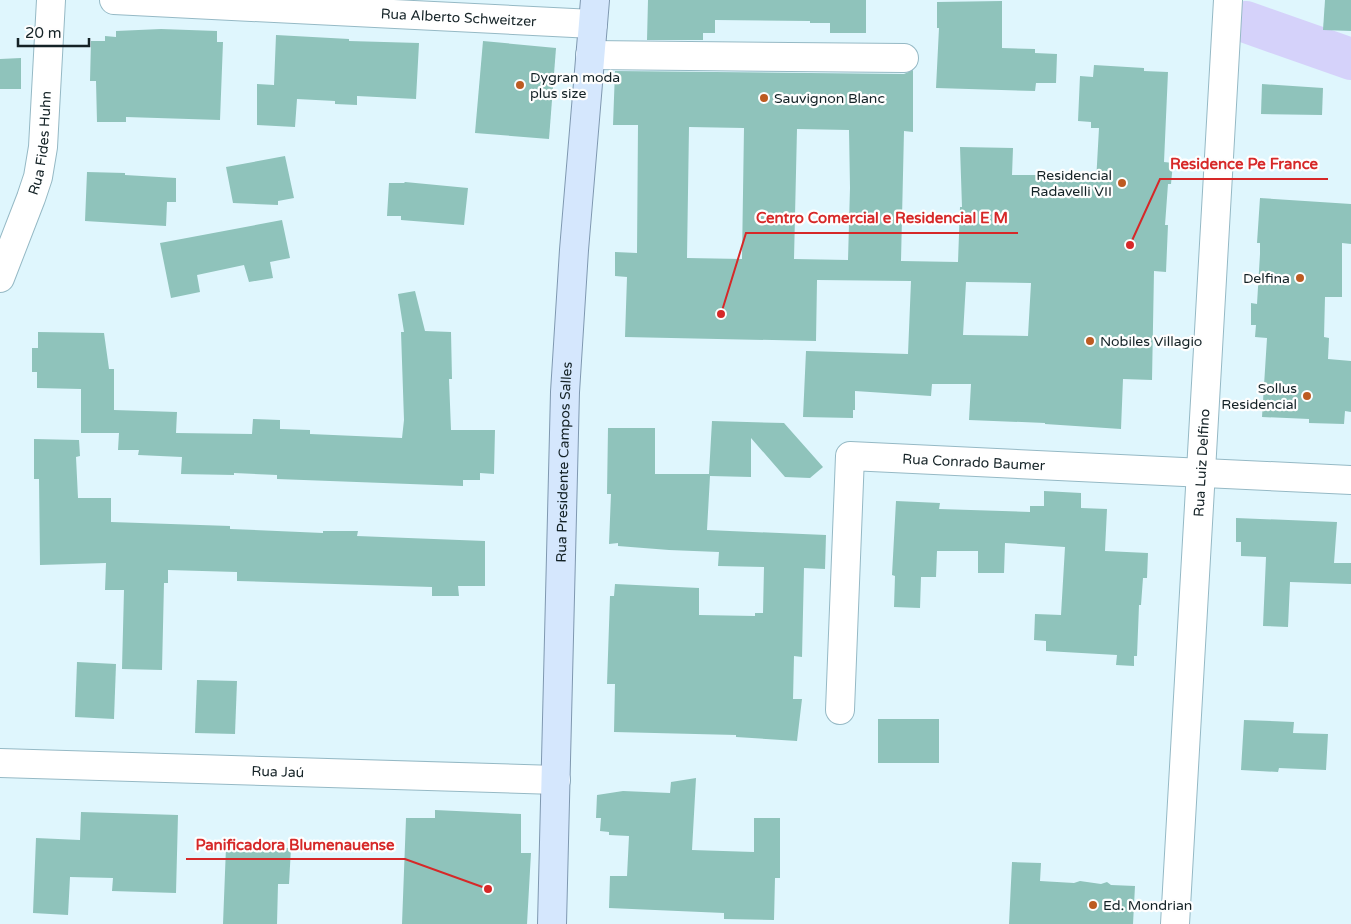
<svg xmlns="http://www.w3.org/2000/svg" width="1351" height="924" font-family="'Varela Round',sans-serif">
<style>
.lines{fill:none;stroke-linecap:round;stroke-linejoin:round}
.river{stroke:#d5d2fa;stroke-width:42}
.building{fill:#8fc3bb;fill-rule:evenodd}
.minor-casing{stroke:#95b9c5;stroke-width:30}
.major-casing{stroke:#7f98b0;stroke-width:30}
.minor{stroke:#fff;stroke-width:28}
.major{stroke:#d5e7fd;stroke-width:28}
.poi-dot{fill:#bd5b21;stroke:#fefefe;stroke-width:2}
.labels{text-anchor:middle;stroke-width:4.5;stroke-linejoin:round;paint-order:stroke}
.street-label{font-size:14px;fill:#142226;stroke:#fefefe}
.poi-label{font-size:14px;fill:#142226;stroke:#fefefe;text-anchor:start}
.leader{fill:none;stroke:#d62828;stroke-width:2}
.callout-dot{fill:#d62828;stroke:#fefefe;stroke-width:2}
.callout-label{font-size:15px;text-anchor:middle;font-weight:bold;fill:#d62828;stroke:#fefefe;stroke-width:4.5;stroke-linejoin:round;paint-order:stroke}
</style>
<rect width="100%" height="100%" fill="#dff6fd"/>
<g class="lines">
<polyline class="river" points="1246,22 1351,59"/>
</g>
<g class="building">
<polygon points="648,0 866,0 866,33 830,33 830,23 810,23 810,21 715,20 715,33 703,33 703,40 647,40"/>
<polygon points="1325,0 1351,0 1351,31 1323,30"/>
<polygon points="1002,1 1002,48 1035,49 1035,53 1057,54 1056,83 1036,83 1035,91 936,88 939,28 937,28 937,2"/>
<polygon points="161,29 217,31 217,42 223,42 220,120 126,117 126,122 97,122 96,81 90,81 91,41 105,41 105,36 116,37 116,31"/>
<polygon points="276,35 349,39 349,41 419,43 416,99 357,96 357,105 335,104 335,101 297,99 295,127 257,125 257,84 274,85"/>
<polygon points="483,41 556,48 549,139 475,133"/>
<polygon points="21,58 21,89 0,89 0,59"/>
<path d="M1094 65 1144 68V71L1168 72 1164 162 1173 163 1171 184H1168L1165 225H1168L1166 272 1154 271 1152 380 1123 379 1121 429 1045 424V423L969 420 971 384H932L931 396 855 391V410H853V418L803 417 806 351 908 354 911 281 817 280 816 341 625 337 627 277 615 276V252L637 253 638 125H613L615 71 904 74 913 70V132L904 131 901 261 958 262 960 207H962L960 147 1013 148 1012 175H1044V181L1096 182 1099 128H1091V122L1078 121 1080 76 1093 77ZM689 127 744 128 742 259 687 258ZM797 129 849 130 850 188 848 260 794 259ZM966 282 1031 283 1028 336 963 335Z"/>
<polygon points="1262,84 1323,88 1322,115 1261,114"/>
<polygon points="285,156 294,198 278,201 278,205 233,203 226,167"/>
<polygon points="87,172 125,173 125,175 176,178 176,202 167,202 166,226 85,221"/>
<polygon points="405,182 468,188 464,225 401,220 401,216 387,216 389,183 404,183"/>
<polygon points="1260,198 1351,204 1351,244 1342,243 1342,297 1325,297 1324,337 1329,338 1328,359 1351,361 1351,412 1345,411 1344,424 1309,423 1309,419 1262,417 1267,338 1255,337 1256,325 1251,325 1251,303 1257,304 1260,254 1260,243 1257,243"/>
<polygon points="282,220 290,258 270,262 273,278 249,282 244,265 197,275 200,292 171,298 160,243"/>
<polygon points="415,291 425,331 451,332 452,379 449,379 451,430 495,430 494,474 480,473 480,480 463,480 463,486 277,479 277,475 234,473 234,475 181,474 182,457 138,455 139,450 118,450 119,433 81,433 81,389 37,388 37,372 32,372 32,348 38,348 38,332 104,333 109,369 114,369 114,410 177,412 176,433 252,434 253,419 280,420 280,429 310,430 310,434 402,438 404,420 401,332 404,332 398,294"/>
<polygon points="712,421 784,423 823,467 810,478 785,477 751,438 751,477 710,476 707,530 826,535 825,569 804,568 802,657 794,656 793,699 802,699 797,741 736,737 736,735 614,732 615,684 607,684 610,596 614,596 615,584 699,588 699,615 755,616 755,613 763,613 764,567 718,566 719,552 669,550 618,546 618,543 609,544 611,494 607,494 608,428 655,428 655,474 709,474"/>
<polygon points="34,439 79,440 80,456 76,457 78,498 111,498 111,522 230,526 230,529 323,533 323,531 358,531 357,536 485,541 485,586 458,586 459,596 432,596 432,587 237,581 237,572 168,570 168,583 164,583 162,670 122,669 124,590 105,590 106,563 40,565 39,479 34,479"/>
<polygon points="1044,491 1081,493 1081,508 1107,509 1105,551 1148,553 1147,578 1143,578 1141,605 1139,605 1137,656 1134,656 1134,666 1116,665 1117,655 1046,651 1046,641 1034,640 1035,614 1061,615 1065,547 1005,543 1004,573 978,573 978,551 937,551 936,577 921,577 920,608 894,607 895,576 892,575 896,501 940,503 939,509 1030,512 1030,506 1044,506"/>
<polygon points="1236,518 1337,522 1334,563 1351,563 1351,584 1290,582 1288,627 1263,626 1266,557 1241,556 1241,542 1236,542"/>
<polygon points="77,662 116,664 114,719 75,717"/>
<polygon points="197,680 237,681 235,734 195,733"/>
<rect x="878" y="719" width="61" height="44"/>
<polygon points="1244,720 1294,722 1293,733 1328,734 1326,770 1279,768 1278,772 1241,770"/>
<polygon points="696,778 692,850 754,852 754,818 780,818 780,878 775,878 774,920 724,919 724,913 609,908 610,876 627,876 629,836 609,835 609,832 600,831 601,818 596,818 597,795 623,791 670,793 671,782"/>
<polygon points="435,810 521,814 521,853 531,853 527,924 402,924 406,818 435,818"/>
<polygon points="81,812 178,815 176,893 112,891 113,878 70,877 68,915 33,913 36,838 80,840"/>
<polygon points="226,847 291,848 289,884 278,884 277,924 223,924"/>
<polygon points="1012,862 1041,863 1040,881 1074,883 1080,881 1101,884 1107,882 1111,885 1135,886 1133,924 1009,924"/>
</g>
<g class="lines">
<defs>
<g id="minor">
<path id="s1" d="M114 0 593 24"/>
<polyline points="590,55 904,58"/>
<path id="s2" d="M0 278 31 198 38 177 43 147 51 0"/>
<path id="s3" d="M840 710 850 456 1351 480"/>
<path id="s4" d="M0 763 556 780"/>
<path id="s5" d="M1175 924 1228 0"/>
</g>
<g id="major">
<path id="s6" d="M552 924 565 392 574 250 595 0"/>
</g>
</defs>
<use href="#minor" class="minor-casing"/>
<use href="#major" class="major-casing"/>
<use href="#minor" class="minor"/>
<use href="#major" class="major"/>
</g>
<g class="poi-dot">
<circle cx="520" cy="85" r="5"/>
<circle cx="764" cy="98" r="5"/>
<circle cx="1122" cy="183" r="5"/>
<circle cx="1300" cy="278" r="5"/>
<circle cx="1090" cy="341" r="5"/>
<circle cx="1307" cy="396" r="5"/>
<circle cx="1093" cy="905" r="5"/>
</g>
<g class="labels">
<g class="street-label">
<text dy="5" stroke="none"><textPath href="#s1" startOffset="345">Rua Alberto Schweitzer</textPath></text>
<text dy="5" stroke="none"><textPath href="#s2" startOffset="142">Rua Fides Huhn</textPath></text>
<text dy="5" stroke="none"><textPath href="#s6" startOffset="462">Rua Presidente Campos Salles</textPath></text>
<text dy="5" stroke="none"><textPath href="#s3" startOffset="378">Rua Conrado Baumer</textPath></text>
<text dy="5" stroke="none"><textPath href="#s5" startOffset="462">Rua Luiz Delfino</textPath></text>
<text dy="5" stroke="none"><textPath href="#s4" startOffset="278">Rua Jaú</textPath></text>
</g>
<g class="poi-label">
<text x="530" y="82">Dygran moda<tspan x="530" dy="16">plus size</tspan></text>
<text x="774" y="103">Sauvignon Blanc</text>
<text x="1112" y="180" text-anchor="end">Residencial<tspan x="1112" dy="16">Radavelli VII</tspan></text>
<text x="1290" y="283" text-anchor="end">Delfina</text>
<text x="1100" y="346">Nobiles Villagio</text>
<text x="1297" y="393" text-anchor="end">Sollus<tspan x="1297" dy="16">Residencial</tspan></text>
<text x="1103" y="910">Ed. Mondrian</text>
</g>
</g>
<path class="leader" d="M1130 245L1160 179H1328M721 314L746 233H1018M488 889L405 859H186"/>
<g class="callout-dot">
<circle cx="1130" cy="245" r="5"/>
<circle cx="721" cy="314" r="5"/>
<circle cx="488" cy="889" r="5"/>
</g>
<g class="callout-label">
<text x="1244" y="169">Residence Pe France</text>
<text x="882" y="223">Centro Comercial e Residencial E M</text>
<text x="295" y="850">Panificadora Blumenauense</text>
</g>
<path d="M18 38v8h71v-8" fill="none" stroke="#142226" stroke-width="2.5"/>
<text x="25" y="38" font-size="15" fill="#142226" stroke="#fefefe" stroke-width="4" paint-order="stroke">20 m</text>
</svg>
